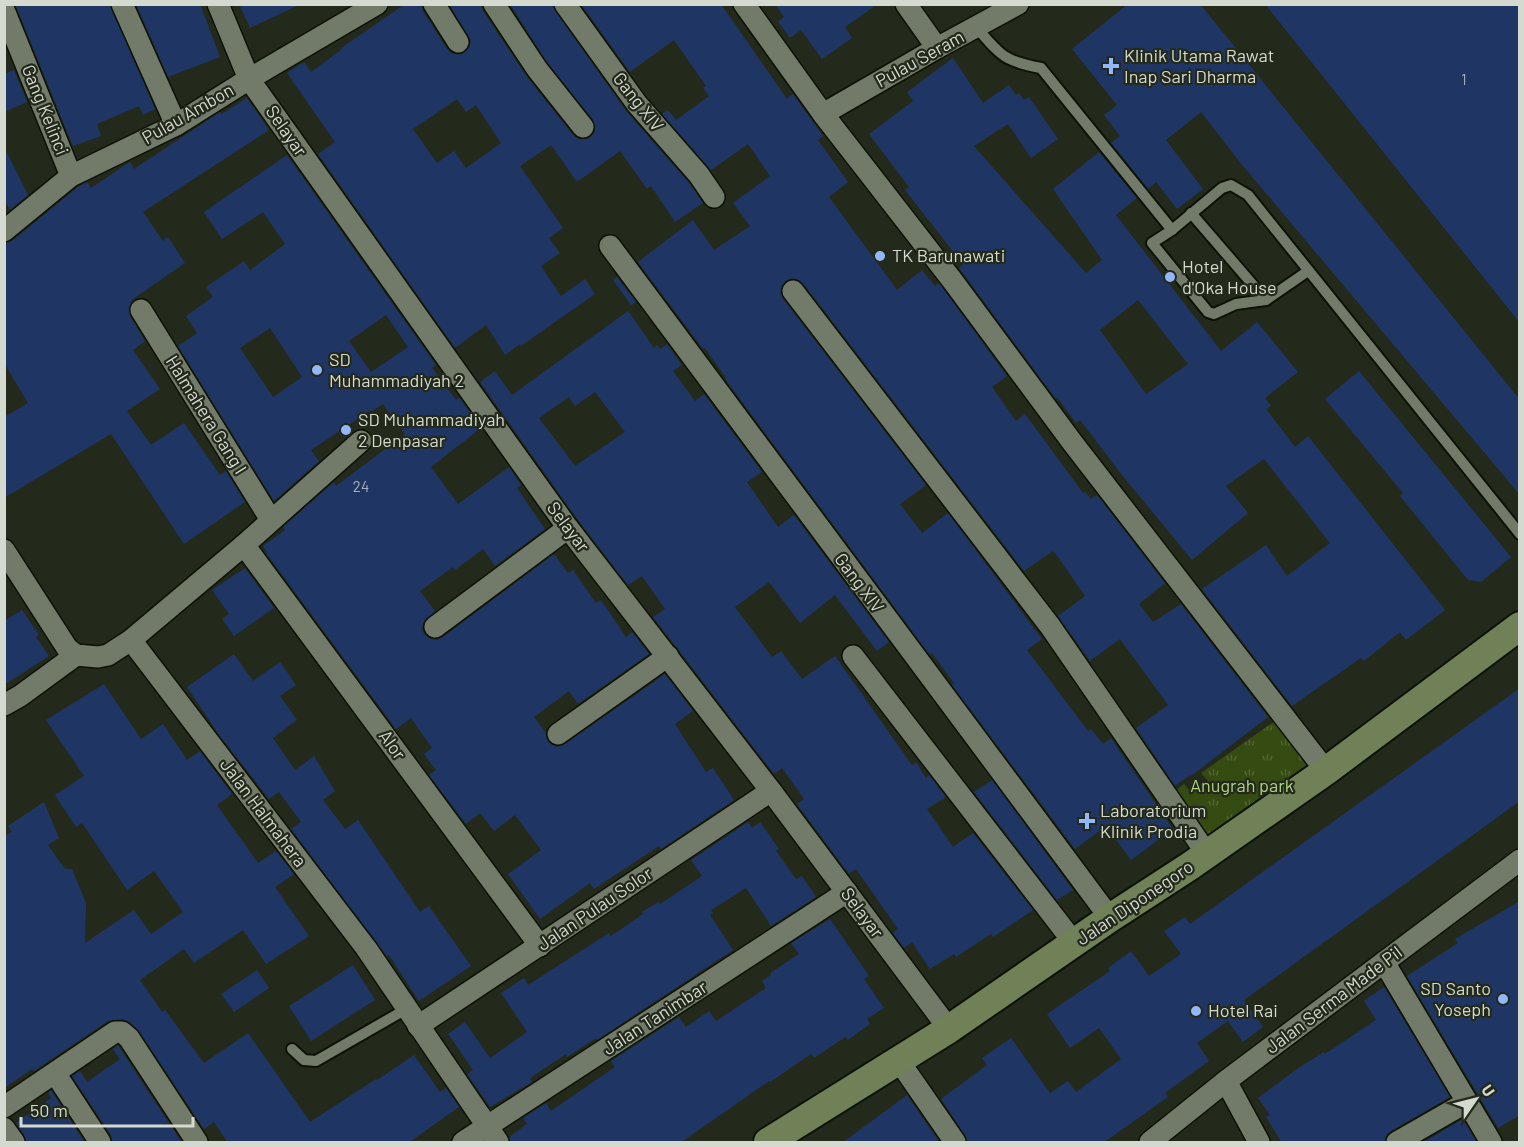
<svg xmlns="http://www.w3.org/2000/svg" width="1524" height="1147" font-family="Barlow,sans-serif">
<style>
.grass{fill:url(#grass-tufts)}
.building{fill:#1f3665;fill-rule:evenodd}
.lines{fill:none;stroke-linecap:round;stroke-linejoin:round}
.lane-casing{stroke:#0c1205;stroke-width:14}
.street-casing{stroke:#0c1205;stroke-width:24}
.secondary-casing{stroke:#0c1205;stroke-width:32}
.lane{stroke:#727a69;stroke-width:10}
.street{stroke:#727a69;stroke-width:21}
.secondary{stroke:#708057;stroke-width:28}
.poi-dot{fill:#93b7fd;stroke:#232a1b;stroke-width:2}
.labels{text-anchor:middle;stroke-width:4.5;stroke-linejoin:round;paint-order:stroke}
.number-label{font-size:15px;fill:#a8b1b5}
.poi-label{font-size:18px;fill:#d5dad0;stroke:#232a1b;text-anchor:start}
.street-label{font-size:18px;fill:#d5dad0;stroke:#232a1b}
.park-label{font-size:18px;fill:#afd37f;stroke:#232a1b}
</style>
<defs>
<pattern id="grass-tufts" width="24" height="20" patternUnits="userSpaceOnUse" patternTransform="scale(1.5)"><rect width="24" height="20" fill="#364b12"/><path d="M3 7l-1-3M5 7V3M7 7l1-3M15 17l-1-3M17 17v-4M19 17l1-3" fill="none" stroke="#526433"/></pattern>
</defs>
<rect width="100%" height="100%" fill="#232a1b"/>
<polygon class="grass" points="1275,721 1313,774 1198,859 1161,803 1184,784 1192,793 1208,781 1201,773"/>
<g class="building">
<polygon points="15,4 110,4 155,109 143,115 139,106 97,124 101,136 73,146"/>
<polygon points="136,4 200,4 220,57 168,77"/>
<polygon points="239,4 301,4 250,28"/>
<path d="M405 4H421L423 11 447 49 452 53 458 55 465 52 469 47 471 41 449 4H481L483 11 527 77 573 135 579 139H585L591 137 595 131 593 120 547 62 510 4H552L555 11 627 112 689 183 703 203 675 222 651 186 647 189 620 151 577 182 551 145 520 166 563 228 549 238 560 253 541 266 561 296 585 279 595 294 521 346 520 344 505 355 486 325 455 348 318 154 335 142 287 73 304 62 311 72 342 49 341 48ZM457 99 466 112 476 105 501 143 466 168 454 151 437 163 413 129Z"/>
<polygon points="581,4 721,4 787,99 793,94 823,136 818,140 848,182 829,197 897,290 922,270 935,286 939,283 1007,376 992,387 1016,421 1025,414 1083,493 1085,492 1091,499 1097,495 1165,583 1139,604 1153,622 1181,604 1268,717 1191,776 1190,775 1175,786 1136,728 1168,705 1120,639 1090,661 1058,616 1085,596 1058,557 1053,551 1024,571 803,283 798,280 792,278 785,281 780,292 783,299 926,485 900,504 922,533 948,513 1042,639 1027,650 1088,731 1091,729 1103,744 1111,738 1115,744 1173,829 1131,860 1106,826 1075,849 952,685 954,683 932,653 930,655 725,379 726,378 705,348 703,349 638,262 693,220 714,250 750,226 733,203 770,176 748,144 711,170 662,114 668,110 676,120 709,96 703,88 706,86 674,40 630,72"/>
<polygon points="775,4 878,4 845,27 852,38 822,59 801,30 790,38 778,22 784,17"/>
<polygon points="1128,4 1200,4 1520,400 1520,495 1243,166 1201,112 1166,140 1203,189 1177,209 1156,182 1148,189 1111,143 1120,136 1104,115 1117,105 1072,49"/>
<polygon points="1265,4 1520,4 1520,323"/>
<path d="M953 58 983 103 1009 85 1016 95 1019 93 1024 100 1029 97 1058 139 1031 158 1008 124 974 146 1086 273 1102 260 1053 189 1099 152 1137 198 1116 215 1221 351 1257 322 1298 372 1265 398 1271 406 1266 409 1295 447 1308 436 1445 610 1406 640 1400 632 1364 661 1361 658 1292 706 1202 589 1266 545 1287 576 1330 543 1264 459 1226 486 1248 513 1192 560 1122 475 1080 420 1076 423 1057 397 1056 399 959 268 963 264 905 190 909 187 869 134 913 101 907 92ZM1138 300 1188 364 1146 394 1100 330Z"/>
<polygon points="14,70 27,102 4,112 4,74"/>
<polygon points="247,98 269,130 143,212 163,241 168,237 185,263 133,299 130,305 130,316 145,341 133,350 160,389 127,411 151,445 184,423 220,475 226,471 245,502 184,544 111,434 4,498 4,417 28,403 4,363 4,243 12,241 78,187 87,182 91,188 130,162 134,169 220,112 222,114"/>
<polygon points="4,147 28,195 10,210 4,199"/>
<path d="M287 155 436 365 432 368 456 400 459 397 481 428 431 467 458 504 509 467 521 485 517 488 545 529 495 566 483 549 455 570 453 567 420 591 435 611 424 621 422 628 424 634 431 639 437 640 443 637 554 554 568 573 573 570 596 603 601 600 626 637 632 632 649 654 578 704 569 691 534 717 546 733 548 742 557 747 565 744 665 674 693 711 675 724 706 772 713 768 734 800 661 849 659 846 594 889 590 883 540 919 508 874 541 850 515 815 494 831 480 813 466 824 429 775 436 770 424 754 432 748 411 718 396 729 266 553 267 552 263 546 285 530 283 527 334 482 336 486 405 434 383 404 372 411 371 410 311 450 319 461 274 501 178 346 197 333 186 316 213 297 206 287 244 261 250 270 285 244 263 212 222 239 204 212ZM386 315 408 347 371 372 349 341ZM270 328 302 377 273 397 240 348Z"/>
<polygon points="617,277 636,302 631,305 613,280"/>
<path d="M628 311 654 348 657 345 660 349 667 344 682 365 673 371 695 401 704 394 762 472 747 482 778 527 794 515 889 642 877 651 835 595 800 623 769 582 735 607 772 657 781 651 802 679 835 656 912 765 916 762 926 778 929 775 946 797 927 809 953 847 973 833 1033 910 993 937 991 934 956 957 954 954 930 969 912 942 904 948 893 933 898 929 856 869 849 874 797 804 804 799 782 768 774 774 653 617 665 609 642 576 628 585 575 516 480 382 495 371 512 395ZM595 392 625 432 575 466 539 418 569 397 575 406Z"/>
<polygon points="1359,371 1511,557 1481,582 1468,580 1400,496 1403,493 1325,399"/>
<polygon points="245,568 274,608 234,636 222,619 229,614 212,590"/>
<polygon points="22,610 39,635 36,637 49,656 4,685 4,621"/>
<polygon points="234,654 253,681 280,662 296,685 280,696 297,720 273,738 295,770 314,756 335,791 323,800 345,829 358,820 420,912 429,906 471,966 419,1001 389,955 387,956 291,829 301,822 279,792 269,799 220,736 187,687"/>
<polygon points="104,684 141,739 163,724 187,760 200,751 232,794 217,805 258,863 276,851 294,874 275,887 309,936 266,964 243,930 194,963 184,949 140,980 162,1012 165,1010 204,1063 248,1033 310,1122 376,1079 377,1080 414,1055 440,1092 446,1088 459,1107 408,1143 228,1143 214,1122 204,1129 139,1031 130,1022 122,1019 108,1021 34,1071 32,1069 4,1088 4,836 12,832 8,826 44,802 59,838 48,845 65,869 72,869 86,903 85,943 134,910 151,934 183,912 154,871 127,890 82,823 76,827 55,795 84,776 46,720"/>
<polygon points="1520,688 1520,801 1244,1000 1263,1027 1243,1042 1228,1021 1197,1043 1209,1061 1165,1093 1168,1097 1103,1143 968,1143 965,1135 941,1099 987,1065 982,1058 1011,1038 1050,1093 1068,1081 1076,1092 1121,1059 1099,1028 1070,1048 1047,1014 1110,971 1108,968 1131,951 1149,976 1181,954 1164,931 1185,917 1190,924"/>
<polygon points="992,780 1073,890 1057,900 974,792"/>
<polygon points="748,822 752,828 760,822 779,849 776,851 796,879 802,876 816,897 771,926 746,888 711,910 713,913 710,915 733,950 597,1040 596,1038 567,1057 566,1054 533,1076 530,1079 532,1082 490,1107 467,1074 473,1070 448,1034 465,1022 490,1058 527,1032 501,993 524,978 528,985 609,933 611,936 643,914 642,912 658,902 660,904 702,876 691,860"/>
<polygon points="1520,901 1520,1115 1498,1128 1407,976 1458,943 1455,939"/>
<polygon points="830,919 869,976 864,979 884,1008 867,1019 870,1024 848,1040 845,1037 814,1058 811,1054 770,1082 769,1081 680,1143 511,1143 509,1137 527,1124 523,1118 546,1103 551,1111 615,1067 611,1061 679,1017 686,1027 709,1011 716,1021 766,988 762,981 771,975 770,973 799,954 791,943"/>
<polygon points="353,965 375,1000 311,1041 289,1006"/>
<polygon points="257,970 269,988 234,1012 221,994"/>
<polygon points="1384,987 1450,1097 1391,1131 1386,1136 1384,1143 1282,1143 1266,1117 1270,1115 1258,1098 1298,1068 1324,1052 1325,1054 1376,1020 1364,1001"/>
<polygon points="118,1045 119,1047 182,1143 113,1143 111,1135 72,1076 80,1071 87,1082 120,1059 113,1049"/>
<polygon points="51,1090 85,1143 26,1143 24,1135 16,1123 51,1098 48,1093"/>
<polygon points="907,1095 940,1143 842,1143"/>
<polygon points="1463,1119 1476,1141 1474,1143 1422,1143"/>
</g>
<g class="lines">
<defs>
<g id="lane">
<path d="M977 28C1001 56 1004 61 1041 68L1172 230 1152 243 1208 312 1214 314 1236 304 1266 300 1308 271"/>
<polyline points="1191,213 1266,300"/>
<polyline points="1172,230 1222,188 1231,185 1248,195 1520,534"/>
<polyline points="292,1049 304,1060 316,1061 408,1008"/>
</g>
<g id="street">
<polyline points="122,4 176,125"/>
<polyline points="218,4 249,79 505,440 568,528 771,791 949,1029"/>
<polyline points="434,4 458,42"/>
<polyline points="494,4 537,69 583,127"/>
<polyline points="565,4 637,104 699,175 714,197"/>
<polyline points="744,4 823,114 952,280 1072,442 1326,771"/>
<polyline points="906,4 937,48"/>
<polyline points="4,10 71,176"/>
<polyline points="823,114 937,48 1018,4"/>
<polyline points="4,231 71,176 176,125 249,79 377,4"/>
<polyline points="610,246 1110,918"/>
<polyline points="793,291 1050,626 1207,854"/>
<polyline points="141,310 271,520"/>
<polyline points="244,545 540,946"/>
<polyline points="4,550 67,648 76,655 98,657 108,655 131,640 244,545 361,441"/>
<polyline points="435,627 568,528"/>
<polyline points="131,640 366,948 498,1142"/>
<polyline points="853,656 1075,944"/>
<polyline points="4,705 20,696 76,655"/>
<polyline points="558,734 668,656"/>
<polyline points="1384,962 1491,1142"/>
<polyline points="418,1026 771,791"/>
<polyline points="899,1061 955,1142"/>
<polyline points="55,1073 100,1142"/>
<polyline points="1226,1081 1259,1142"/>
<polyline points="4,1107 115,1032 122,1032 129,1038 197,1142"/>
<polyline points="4,1128 14,1142"/>
<polyline points="463,1142 847,892"/>
<polyline points="1150,1142 1226,1081 1520,860"/>
<polyline points="1397,1142 1467,1102"/>
</g>
<polyline id="secondary" points="768,1142 949,1029 1110,918 1190,866 1326,771 1520,626"/>
</defs>
<use href="#lane" class="lane-casing"/>
<use href="#street" class="street-casing"/>
<use href="#secondary" class="secondary-casing"/>
<use href="#lane" class="lane"/>
<use href="#street" class="street"/>
<use href="#secondary" class="secondary"/>
</g>
<g class="poi-dot">
<path d="M1108 57h6v6h6v6h-6v6h-6v-6h-6v-6h6z"/>
<circle cx="880" cy="256" r="6"/>
<circle cx="1170" cy="277" r="6"/>
<circle cx="317" cy="370" r="6"/>
<circle cx="346" cy="430" r="6"/>
<path d="M1084 812h6v6h6v6h-6v6h-6v-6h-6v-6h6z"/>
<circle cx="1503" cy="999" r="6"/>
<circle cx="1196" cy="1011" r="6"/>
</g>
<g class="labels">
<g class="number-label">
<text x="1464" y="85">1</text>
<text x="361" y="492">24</text>
</g>
<g class="poi-label">
<text x="1124" y="62">Klinik Utama Rawat<tspan x="1124" dy="21">Inap Sari Dharma</tspan></text>
<text x="892" y="262">TK Barunawati</text>
<text x="1182" y="273">Hotel<tspan x="1182" dy="21">d'Oka House</tspan></text>
<text x="329" y="366">SD<tspan x="329" dy="21">Muhammadiyah 2</tspan></text>
<text x="358" y="426">SD Muhammadiyah<tspan x="358" dy="21">2 Denpasar</tspan></text>
<text x="1100" y="817">Laboratorium<tspan x="1100" dy="21">Klinik Prodia</tspan></text>
<text x="1491" y="995" text-anchor="end">SD Santo<tspan x="1491" dy="21">Yoseph</tspan></text>
<text x="1208" y="1017">Hotel Rai</text>
</g>
<g class="street-label">
<text transform="translate(920 59) rotate(-29)" y="6">Pulau Seram</text>
<text transform="translate(638 102) rotate(52)" y="6">Gang XIV</text>
<text transform="translate(45 110) rotate(68)" y="6">Gang Kelinci</text>
<text transform="translate(188 114) rotate(-30)" y="6">Pulau Ambon</text>
<text transform="translate(286 131) rotate(55)" y="6">Selayar</text>
<text transform="translate(206 415) rotate(58)" y="6">Halmahera Gang I</text>
<text transform="translate(568 527) rotate(53)" y="6">Selayar</text>
<text transform="translate(859 583) rotate(53)" y="6">Gang XIV</text>
<text transform="translate(392 745) rotate(54)" y="6">Alor</text>
<text transform="translate(263 813) rotate(53)" y="6">Jalan Halmahera</text>
<text transform="translate(1135 903) rotate(-34)" y="6">Jalan Diponegoro</text>
<text transform="translate(595 909) rotate(-34)" y="6">Jalan Pulau Solor</text>
<text transform="translate(862 913) rotate(53)" y="6">Selayar</text>
<text transform="translate(1334 1000) rotate(-37)" y="6">Jalan Serma Made Pil</text>
<text transform="translate(655 1018) rotate(-33)" y="6">Jalan Tanimbar</text>
</g>
<g class="park-label">
<text x="1242" y="792">Anugrah park</text>
</g>
</g>
<rect width="1524" height="1147" fill="none" stroke="#d5dad0" stroke-width="12"/>
<g transform="translate(1476 1099) rotate(55)" stroke="#232a1b" stroke-width="4.5" paint-order="stroke">
<path d="M0-4.5L10 22L0 15L-10 22Z" fill="#d5dad0"/>
<text y="-9" font-size="16" font-weight="bold" text-anchor="middle" fill="#d5dad0">U</text>
</g>
<path d="M21 1117v9h172v-9" fill="none" stroke="#d5dad0" stroke-width="3"/>
<text x="30" y="1117" font-size="18" fill="#d5dad0" stroke="#232a1b" stroke-width="4.5" paint-order="stroke">50 m</text>
</svg>
